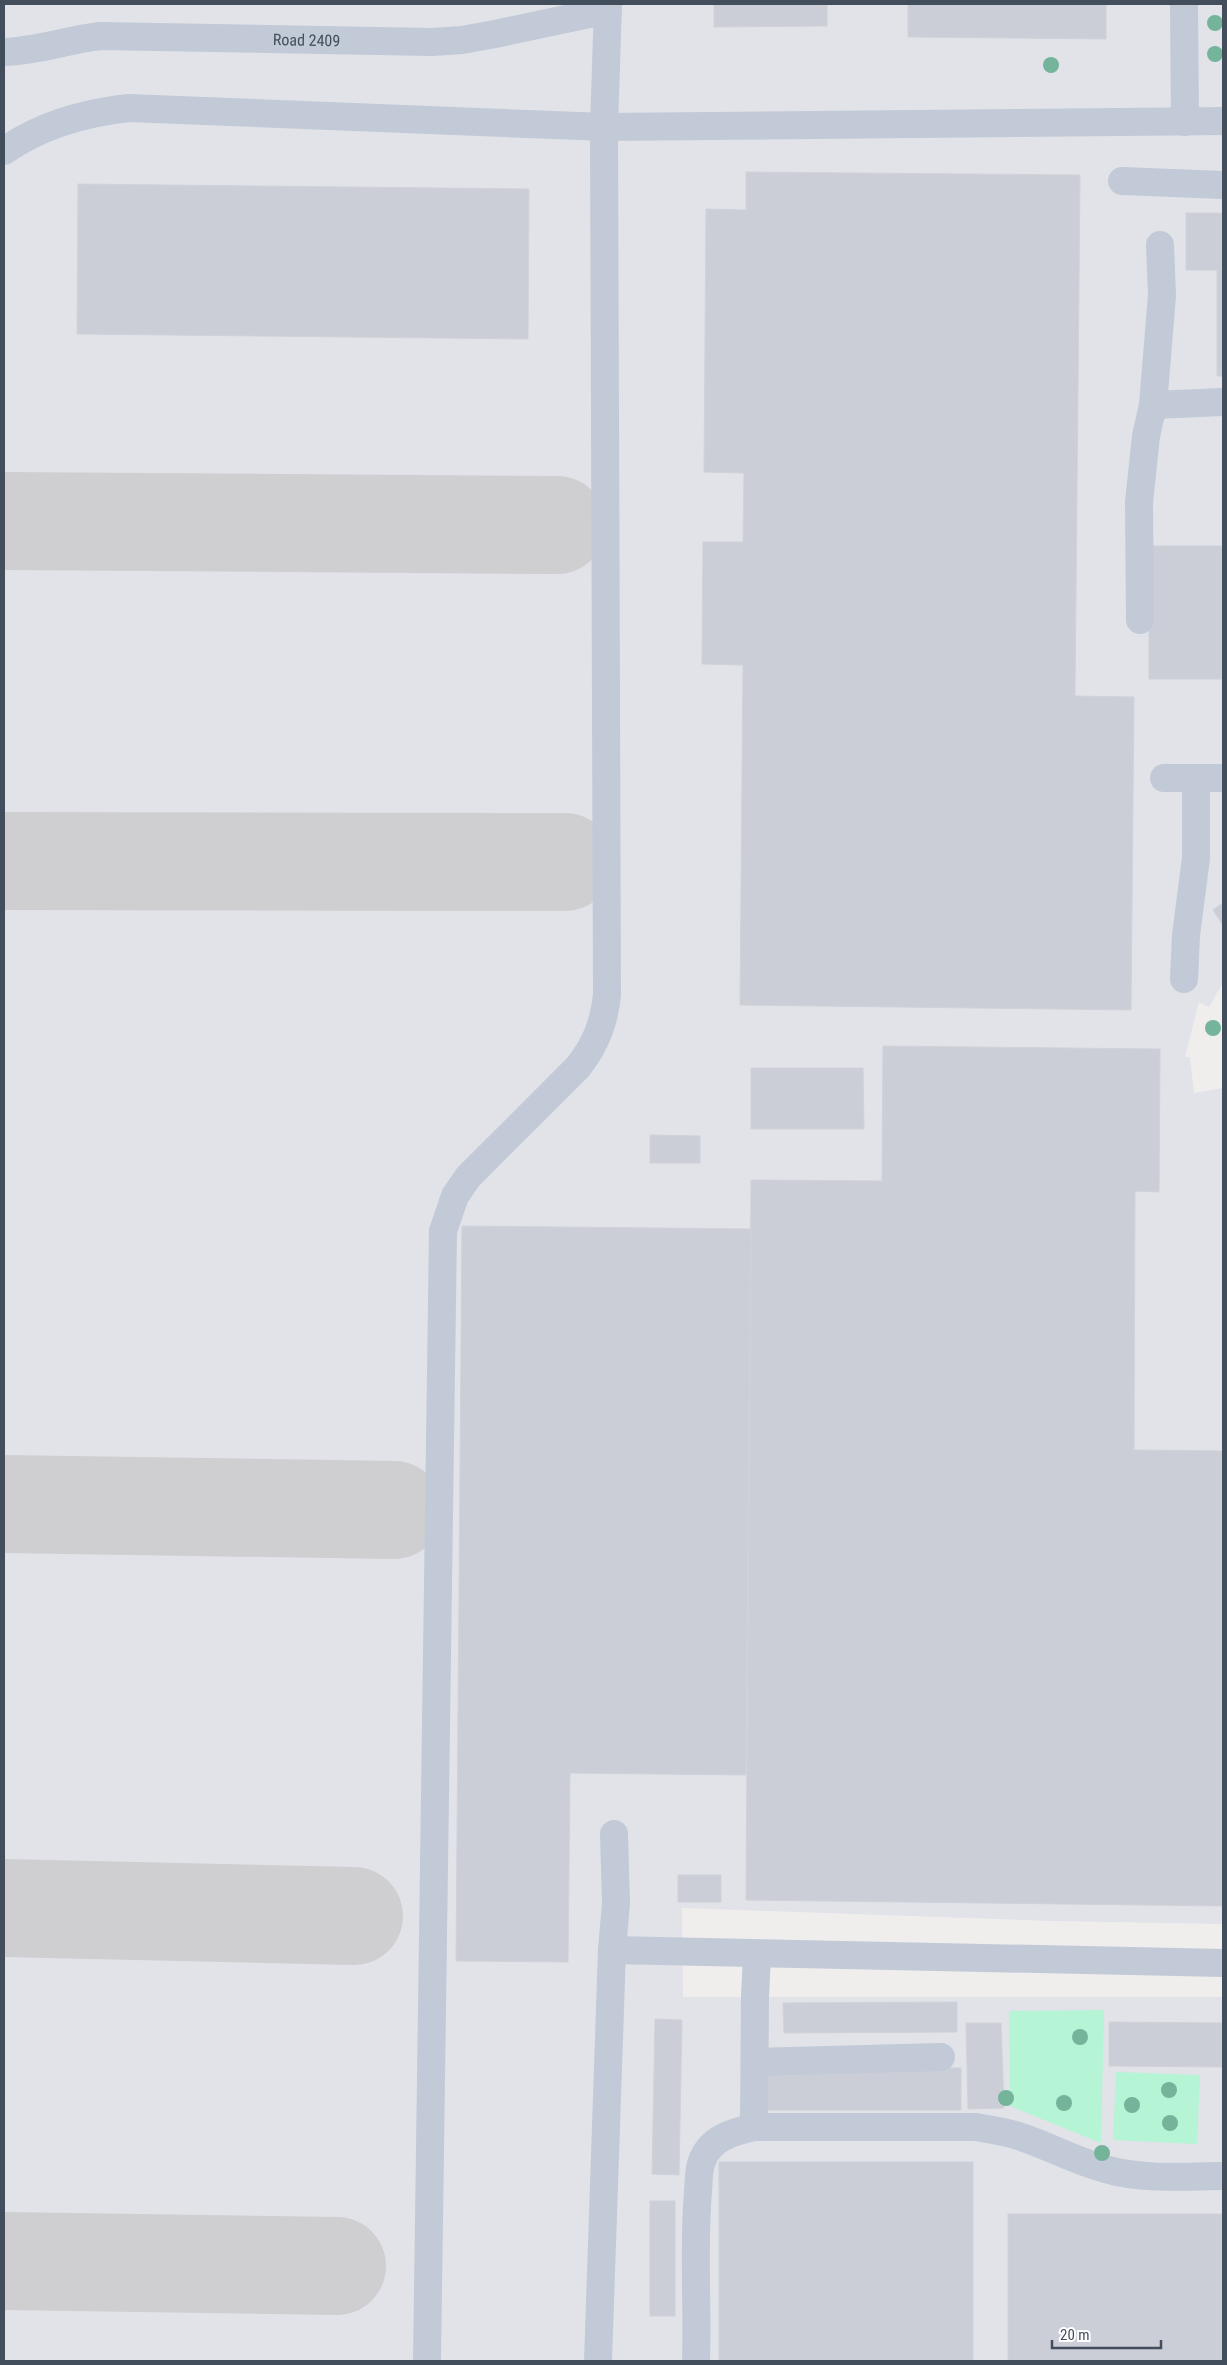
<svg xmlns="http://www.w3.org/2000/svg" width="1227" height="2365" font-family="'Roboto Condensed',sans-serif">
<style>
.airport{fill:#e1e3e9}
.green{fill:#b5f4d5}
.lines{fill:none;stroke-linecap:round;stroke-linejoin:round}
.taxiway{stroke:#cfcfd2;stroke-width:98}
.building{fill:#cbced6;stroke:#d0d2da}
.minor{stroke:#c1cad6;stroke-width:28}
.tree{fill:#73b49a}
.labels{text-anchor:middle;stroke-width:4;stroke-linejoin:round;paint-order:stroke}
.street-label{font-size:16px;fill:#434e5d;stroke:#fff}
</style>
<rect width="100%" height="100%" fill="#f0eded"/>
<polygon class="airport" points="4,4 1223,4 1223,982 1209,1007 1199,1002 1185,1057 1190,1057 1194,1093 1223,1088 1223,1924 1050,1921 682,1908 683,1997 1223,1997 1223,2361 4,2361"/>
<g class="green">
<polygon points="1104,2010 1101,2143 1010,2106 1009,2011"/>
<polygon points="1116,2072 1200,2075 1197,2144 1113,2140"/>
</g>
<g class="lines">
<g class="taxiway">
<polyline points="4,521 557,525"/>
<polyline points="4,861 565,862"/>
<polyline points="4,1504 394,1510"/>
<polyline points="4,1908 354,1916"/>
<polyline points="4,2261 337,2266"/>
</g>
</g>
<g class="building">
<polygon points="714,4 827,4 827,26 714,27"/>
<polygon points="908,4 1106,4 1106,39 908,37"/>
<polygon points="746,172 1080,175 1075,696 1134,697 1131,1010 740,1005 743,665 702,664 703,542 743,542 744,473 704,472 706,209 746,210"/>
<polygon points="78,184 529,189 528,339 77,334"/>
<polygon points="1186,213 1223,213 1223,376 1217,376 1217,270 1186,270"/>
<rect x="1149" y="546" width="74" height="133"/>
<polygon points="1223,903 1223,925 1213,910"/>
<polygon points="883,1046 1160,1049 1159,1192 1135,1191 1134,1450 1223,1451 1223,1906 746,1900 751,1180 882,1181"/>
<polygon points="751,1068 863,1068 864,1129 751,1129"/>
<polygon points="650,1135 700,1136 700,1163 650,1163"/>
<polygon points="462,1226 751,1229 746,1775 570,1773 568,1962 456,1961"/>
<rect x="678" y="1875" width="43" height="27"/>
<polygon points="957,2002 957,2032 784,2033 783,2003"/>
<polygon points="655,2019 682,2020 679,2175 652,2174"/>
<polygon points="1109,2022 1223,2023 1223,2067 1109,2066"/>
<polygon points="966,2023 1001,2023 1004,2108 968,2109"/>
<rect x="768" y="2068" width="193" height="42"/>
<rect x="719" y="2162" width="254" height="199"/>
<rect x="650" y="2201" width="25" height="115"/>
<rect x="1008" y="2214" width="215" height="147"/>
</g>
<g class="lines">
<g class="minor">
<polyline points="1184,4 1185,122"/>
<path id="s1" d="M4 52C39 51 66 40 100 36L432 42 462 40 495 34 608 10"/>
<path d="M4 151C41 125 83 113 128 108L604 127 1223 121"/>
<polyline points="1122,181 1223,185"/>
<polyline points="1153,405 1223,402"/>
<polyline points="1140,620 1139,502 1146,436 1153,405 1162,295 1160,245"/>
<polyline points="1164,778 1223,778"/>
<polyline points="1184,979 1186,935 1196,858 1196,779"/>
<polyline points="612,1950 1223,1963"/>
<polyline points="755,2062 941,2057"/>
<polyline points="754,2127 755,1997 757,1955"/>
<path d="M427 2361 443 1231 455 1196 468 1177 578 1067C596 1044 604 1023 607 995L604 127 608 4"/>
<polyline points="598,2361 612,1950 616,1903 614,1834"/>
<path d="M696 2361C698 2305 693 2248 698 2192 699 2182 698 2170 702 2161 710 2138 733 2132 754 2127H975C993 2130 1010 2132 1027 2139 1055 2149 1080 2163 1109 2170 1145 2180 1186 2176 1223 2176"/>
</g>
</g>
<g class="tree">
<circle cx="1215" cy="23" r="8"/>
<circle cx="1215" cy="54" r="8"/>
<circle cx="1051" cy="65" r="8"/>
<circle cx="1213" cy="1028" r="8"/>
<circle cx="1080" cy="2037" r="8"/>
<circle cx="1169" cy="2090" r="8"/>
<circle cx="1006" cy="2098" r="8"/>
<circle cx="1064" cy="2103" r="8"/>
<circle cx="1132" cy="2105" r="8"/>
<circle cx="1170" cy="2123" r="8"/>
<circle cx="1102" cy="2153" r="8"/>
</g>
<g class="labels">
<g class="street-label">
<text dy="6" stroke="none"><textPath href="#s1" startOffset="304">Road 2409</textPath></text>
</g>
</g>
<rect width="1227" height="2365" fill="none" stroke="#434e5d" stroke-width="10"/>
<path d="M1052 2340v8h109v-8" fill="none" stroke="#434e5d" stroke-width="2.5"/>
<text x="1060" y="2340" font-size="15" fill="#434e5d" stroke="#ffffff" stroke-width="4" paint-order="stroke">20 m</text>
</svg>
